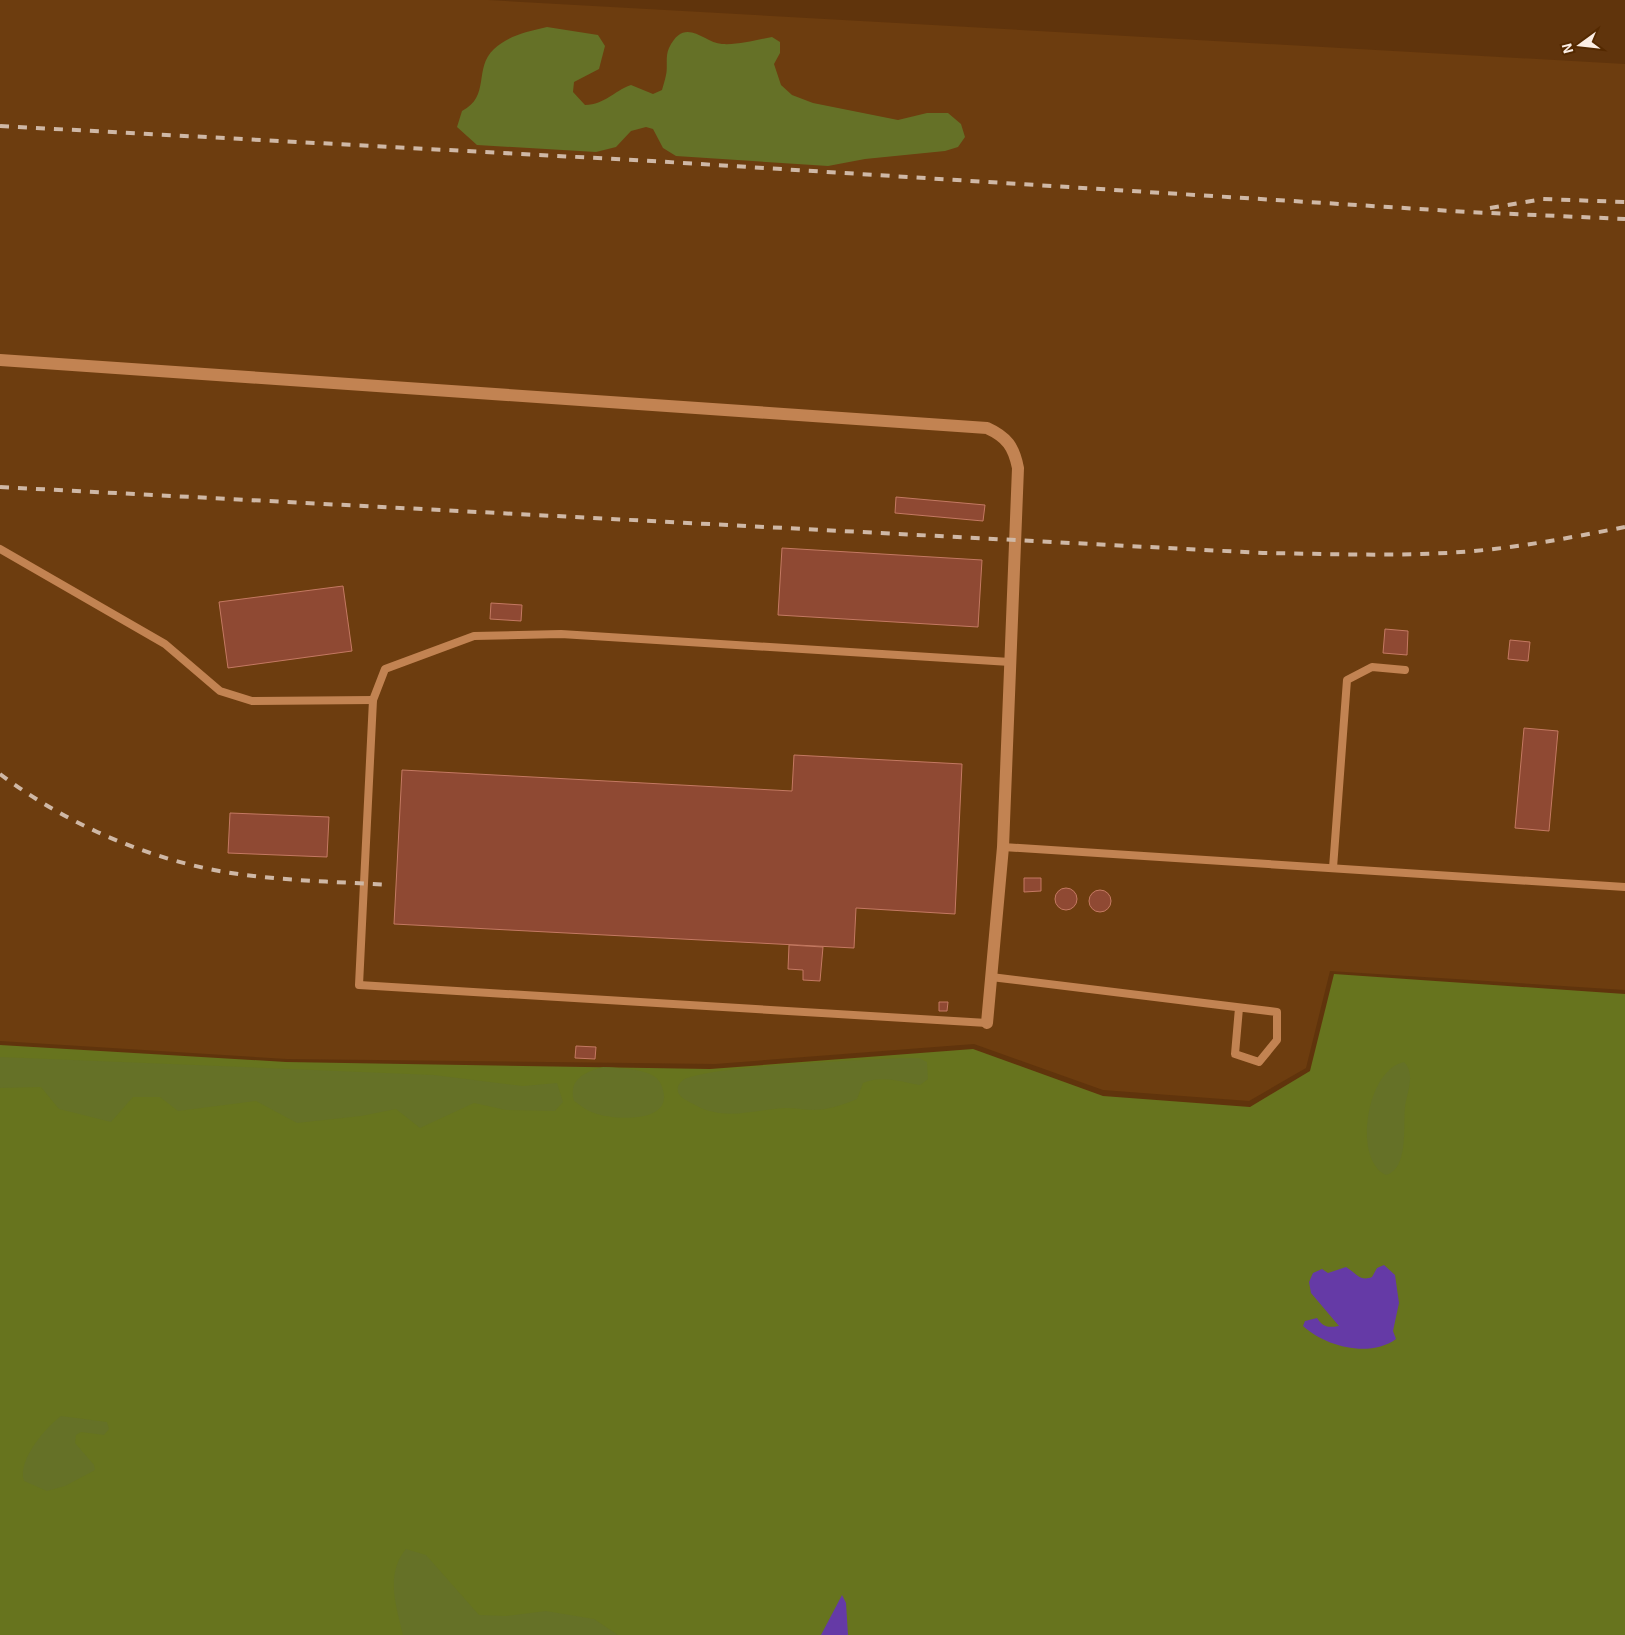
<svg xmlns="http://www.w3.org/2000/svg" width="1625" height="1635" font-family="'Exo 2',sans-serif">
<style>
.built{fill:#6d3d0f}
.green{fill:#67741e}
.forest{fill:#657127}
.water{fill:#653aa6}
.building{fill:#8f4933;stroke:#c47962}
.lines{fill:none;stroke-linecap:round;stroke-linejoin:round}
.lane{stroke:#c28352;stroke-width:8}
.street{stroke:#c28352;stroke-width:12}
.rail{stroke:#cfb8a6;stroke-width:4;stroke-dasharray:9 9;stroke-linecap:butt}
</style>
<rect width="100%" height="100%" fill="#60340c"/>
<polygon class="built" points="0,0 488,0 1625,64 1625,990 1330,971 1306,1068 1249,1101 1103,1090 974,1044 715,1064 287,1059 0,1041"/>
<polygon class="green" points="1334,974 1625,994 1625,1635 0,1635 0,1045 286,1062 710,1069 973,1049 1103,1096 1250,1107 1310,1071"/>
<g class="forest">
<path d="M547 27 598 35 605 46 599 69 574 82 573 92 585 105C606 104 612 92 631 85L653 94 662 90C663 86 665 80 666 75 668 67 665 56 669 48 685 15 704 43 722 44 739 45 755 40 772 37L780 42V53L774 64 781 85 792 95 813 103 898 120 927 113H948L961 124 965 137 958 147 945 151 865 159 828 166 676 156 663 148 653 129 646 127 631 131 616 147 596 152 477 145 457 127 462 111C491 96 473 69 494 49 509 35 527 32 547 27Z"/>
<polygon points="0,1057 434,1075 523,1086 557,1083 563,1102 555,1111 506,1110 474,1103 420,1128 396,1109 361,1116 297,1123 256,1101 178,1111 160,1097 133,1097 111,1122 59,1109 41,1087 0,1088"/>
<path d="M899 1058H919L927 1062 928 1079 920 1085C900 1082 883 1075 863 1083L857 1099C843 1105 828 1110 813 1110 805 1110 796 1108 787 1108 754 1109 726 1122 695 1105 690 1102 682 1099 679 1094 676 1090 678 1084 682 1081 699 1066 866 1060 899 1058Z"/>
<path d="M1404 1062C1416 1074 1407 1093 1405 1107 1403 1125 1409 1169 1386 1175 1352 1159 1367 1069 1404 1062Z"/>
<path d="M603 1067C619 1068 638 1068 652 1075 659 1079 661 1083 663 1090 673 1124 612 1120 594 1113 587 1111 580 1105 574 1101 568 1079 585 1072 603 1067Z"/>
<path d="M61 1416 107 1422 109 1429 104 1435 81 1432 76 1435 75 1443 94 1465 95 1470 65 1486 47 1491 24 1481C17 1461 45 1428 61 1416Z"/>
<path d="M406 1549 426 1555 479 1615 506 1616 546 1611 594 1619 618 1635H403C396 1606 385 1574 406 1549Z"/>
</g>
<g class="water">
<path d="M1384 1265 1395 1275 1399 1303 1393 1331 1396 1339C1370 1358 1326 1347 1303 1326L1305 1321 1317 1318C1323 1327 1328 1328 1339 1326L1311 1293 1309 1282 1313 1273 1322 1269 1328 1273 1346 1267C1356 1273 1360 1282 1372 1277L1377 1268Z"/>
<polygon points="842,1595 846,1603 848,1635 821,1635"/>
</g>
<g class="building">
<polygon points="896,497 985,505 983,521 895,513"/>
<polygon points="782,548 982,560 978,627 778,615"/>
<polygon points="343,586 352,651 228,668 219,602"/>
<polygon points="491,603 522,605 521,621 490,619"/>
<polygon points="1385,629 1408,631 1407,655 1383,653"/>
<polygon points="1510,640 1530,642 1528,661 1508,659"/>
<polygon points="1524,728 1558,731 1549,831 1515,828"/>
<polygon points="794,755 962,764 955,914 856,908 854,948 394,924 402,770 792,791"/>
<polygon points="230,813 329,817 327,857 228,853"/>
<polygon points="1024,878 1041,878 1041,891 1024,892"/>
<circle cx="1066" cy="899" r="11"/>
<circle cx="1100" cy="901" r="11"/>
<polygon points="789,945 823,947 820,981 803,980 803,970 788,969"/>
<polygon points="939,1002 948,1002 947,1011 939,1011"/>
<polygon points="576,1046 596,1047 595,1059 575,1058"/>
</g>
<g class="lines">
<g class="lane">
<polyline points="0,549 165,644 220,691 252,701 373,700"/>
<polyline points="1003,847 1625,887"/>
<polyline points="1333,868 1347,680 1372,667 1405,670"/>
<polyline points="991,977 1277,1012 1277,1040 1259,1062 1235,1054 1239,1008"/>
<polyline points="987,1023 359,985 373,700 385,669 474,636 561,634 1010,662"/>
</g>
<path class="street" d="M0 360 987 428C1007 437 1014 447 1018 468L1003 847 987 1023"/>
<g class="rail">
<polyline points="0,126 652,161 1468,212 1625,219"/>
<polyline points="1490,208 1543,199 1625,202"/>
<path d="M0 487 1263 553C1342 554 1423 558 1502 548 1543 543 1584 535 1625 527"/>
<path d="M0 774C62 821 138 855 214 870 271 881 330 881 388 885"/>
</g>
</g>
<g transform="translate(1580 45) rotate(255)" stroke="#542900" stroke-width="4" paint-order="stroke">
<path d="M0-4L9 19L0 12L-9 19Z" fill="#fceee4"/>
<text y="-8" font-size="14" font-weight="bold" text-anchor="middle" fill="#fceee4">N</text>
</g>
</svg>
